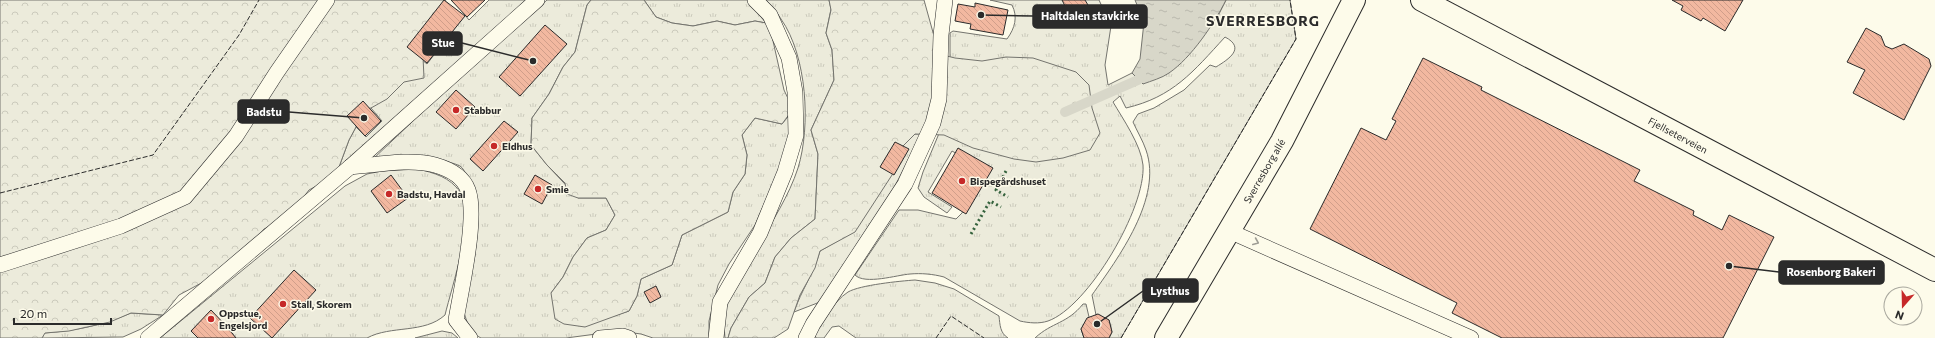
<svg xmlns="http://www.w3.org/2000/svg" width="1935" height="338" font-family="Commissioner,sans-serif">
<style>
.grass{fill:url(#grass-tufts);stroke:#74746e}
.forest{fill:url(#forest-crowns);stroke:#74746e}
.water{fill:url(#water-ripples);stroke:#74746e}
.lines{fill:none;stroke-linecap:round;stroke-linejoin:round}
.stream{stroke:#d8d7c9;stroke-width:10}
.building{fill:url(#building-back-hatch);stroke:#2b2b2b}
.lane-casing{stroke:#2b2b2b;stroke-width:16}
.secondary-casing{stroke:#2b2b2b;stroke-width:24}
.lane{stroke:#fdfbea;stroke-width:15}
.secondary{stroke:#fdfbea;stroke-width:22}
.hedge{stroke:#34623c;stroke-width:3;stroke-dasharray:2 3;stroke-linecap:butt}
.fence{stroke:#2b2b2b;stroke-width:1;stroke-dasharray:5 2;stroke-linecap:butt}
.oneway{stroke:#9e9d94}
.poi-dot{fill:#c62828;stroke:#fdfbea;stroke-width:1.5}
.labels{text-anchor:middle;stroke-width:3;stroke-linejoin:round;paint-order:stroke}
.poi-label{font-size:10px;font-weight:bold;fill:#2b2b2b;stroke:#fdfbea;text-anchor:start}
.street-label{font-size:10px;fill:#2b2b2b;stroke:#fdfbea}
.district-label{font-size:14px;font-weight:bold;letter-spacing:1px;fill:#2b2b2b;stroke:#fdfbea}
.leader{fill:none;stroke:#2b2b2b;stroke-width:1.5}
.callout-dot{fill:#2b2b2b;stroke:#fdfbea;stroke-width:1.5}
.callout{fill:#2b2b2b;stroke:#2b2b2b;stroke-width:1.5}
.callout-label{font-size:11px;text-anchor:middle;font-weight:bold;fill:#fff}
</style>
<defs>
<pattern id="grass-tufts" width="24" height="20" patternUnits="userSpaceOnUse"><rect width="24" height="20" fill="#ecebdb"/><path d="M3 7l-1-3M5 7V3M7 7l1-3M15 17l-1-3M17 17v-4M19 17l1-3" fill="none" stroke="#cbcabc"/></pattern>
<pattern id="forest-crowns" width="20" height="18" patternUnits="userSpaceOnUse"><rect width="20" height="18" fill="#ecebdb"/><path d="M2 6a3 3 0 1 1 6 0M12 15a3 3 0 1 1 6 0" fill="none" stroke="#cbcabc"/></pattern>
<pattern id="water-ripples" width="26" height="14" patternUnits="userSpaceOnUse"><rect width="26" height="14" fill="#d8d7c9"/><path d="M2 4q2-2 4 0t4 0M15 11q2-2 4 0t4 0" fill="none" stroke="#bab9ad"/></pattern>
<pattern id="building-back-hatch" width="6" height="6" patternUnits="userSpaceOnUse"><rect width="6" height="6" fill="#f2b8a0"/><path d="M-1 5l2 2M0 0l6 6M5-1l2 2" fill="none" stroke="#d09e8a"/></pattern>
</defs>
<rect width="100%" height="100%" fill="#fdfbea"/>
<g class="grass">
<polygon points="489,0 526,0 336,175 349,140 356,127 366,137 382,121 371,108 416,55 427,64 465,15 469,20"/>
<path d="M547 0H591L587 5 575 52 563 67 549 94 532 118 531 145 547 165 578 198H606L615 215 606 230 587 238 573 257 563 277 551 293 607 318 629 311 637 296 641 279 672 265 682 235 728 212 733 192 745 174 747 155 742 135 755 118 782 124 791 113 789 146 755 225 729 264 718 285 709 321V338H653L641 334 619 331 566 338H481C470 333 467 323 464 312 470 274 490 209 467 176 465 172 463 168 460 166 434 154 400 160 372 160L436 99Z"/>
<polygon points="644,0 747,0 766,23 755,21 735,25 717,21 693,26 672,23 656,17"/>
<path d="M766 0H829L831 9 826 33 832 50 834 80 811 130 818 154 815 219 791 238 775 257 765 283 749 297 731 328 728 338H725C724 327 723 312 727 302 732 287 749 262 758 247 772 221 789 196 798 168 811 126 807 56 781 19 777 12 771 6 766 0Z"/>
<path d="M990 0H1099L1111 26 1105 65 1108 85 1132 73 1143 84 1218 16 1226 0H1290L1296 39 1121 338H1109L1112 332 1109 320 1096 315 1092 295C1118 258 1163 198 1146 150 1143 141 1137 131 1133 122L1138 114 1154 108 1184 90 1210 65 1216 67C1229 59 1246 48 1225 37 1193 72 1173 97 1126 108L1120 96 1113 102C1123 119 1141 145 1143 165 1146 208 1088 307 1048 321 1039 324 1029 323 1020 321L944 277C933 274 921 273 910 274 897 275 865 285 855 275L899 210H918L956 219 962 213 987 171 952 151 928 192 952 207 947 213 924 197 918 188 923 172 945 119 950 63V33L953 31 1007 39C1015 28 1018 17 1012 5Z"/>
<path d="M915 134H921L894 188 820 302 794 312C801 291 814 273 820 251L855 231 902 147Z"/>
<path d="M418 169C434 173 450 177 460 192 476 216 452 286 445 315 424 334 391 325 367 338H160L345 186 367 174 382 171Z"/>
<path d="M915 280 935 283 954 289 999 316C1000 325 1000 333 1008 338H856L839 326 832 327 824 338H816L815 335C824 320 833 302 848 292 860 285 900 281 915 280Z"/>
<path d="M1083 304H1086L1089 317 1081 329 1084 338H1035C1052 322 1067 324 1083 304Z"/>
<path d="M131 313 163 315 141 329 123 337 42 338 44 333C75 331 103 325 131 313Z"/>
<polygon points="442,331 452,333 458,338 415,338"/>
</g>
<g class="forest">
<polygon points="0,0 446,0 419,34 423,57 424,78 404,82 387,99 371,108 357,111 356,127 349,140 336,175 309,190 296,207 277,223 264,229 250,247 207,280 179,295 163,315 131,313 110,322 69,331 45,333 42,338 0,338"/>
<polygon points="591,0 644,0 656,17 672,23 693,26 717,21 735,25 755,21 766,23 771,32 784,90 793,109 782,124 755,118 742,135 747,155 745,174 733,192 728,212 682,235 672,265 641,279 637,296 629,311 585,327 564,324 555,319 551,293 563,277 573,257 587,238 606,230 615,215 606,198 578,198 567,194 565,183 547,165 531,145 532,118 549,94 563,67 575,52 587,5"/>
<polygon points="829,0 924,0 939,54 955,58 982,61 1006,57 1033,58 1076,72 1089,85 1092,108 1100,133 1090,150 1063,158 1036,162 1014,159 973,148 944,135 915,134 902,147 892,175 855,232 820,251 815,268 800,295 788,329 774,338 728,338 731,328 749,297 765,283 775,257 791,238 815,219 818,154 811,130 834,80 832,50 826,33 831,10"/>
</g>
<path class="water" d="M1135 0H1226C1214 24 1191 58 1169 73 1162 78 1151 81 1143 84L1132 73 1140 59 1144 22Z"/>
<g class="lines">
<polyline class="stream" points="1065,112 1138,80"/>
</g>
<g class="building">
<polygon points="444,0 465,16 427,63 407,47"/>
<polygon points="451,0 485,0 467,17"/>
<polygon points="1062,0 1085,0 1088,5 1069,14"/>
<polygon points="1672,0 1743,0 1725,31 1703,18 1701,21 1681,10 1683,6"/>
<polygon points="975,3 1008,10 1003,35 970,29 971,24 955,21 958,4 975,7"/>
<polygon points="545,25 567,44 520,96 499,77"/>
<polygon points="1866,28 1881,36 1885,46 1892,49 1904,44 1929,59 1931,66 1904,120 1853,93 1865,70 1847,62"/>
<polygon points="1423,58 1482,87 1481,90 1640,170 1634,181 1694,211 1693,215 1722,230 1729,215 1774,237 1723,338 1502,338 1452,313 1457,303 1310,229 1361,128 1386,140 1396,121 1392,119"/>
<polygon points="456,90 475,107 456,129 436,112"/>
<polygon points="363,101 381,121 365,136 347,116"/>
<polygon points="504,121 518,132 483,171 470,159"/>
<polygon points="895,142 909,149 894,175 880,167"/>
<polygon points="958,148 993,168 966,214 932,193"/>
<polygon points="391,175 408,198 387,213 371,191"/>
<polygon points="535,175 552,185 542,204 524,194"/>
<polygon points="294,270 316,290 272,338 250,318"/>
<polygon points="656,286 661,297 650,303 644,292"/>
<polygon points="211,310 228,328 236,338 198,338 191,331"/>
<polygon points="1098,314 1109,320 1112,332 1109,338 1084,338 1081,329 1087,318"/>
</g>
<g class="lines">
<defs>
<g id="lane">
<path d="M350 167C377 165 409 158 435 165 449 169 463 176 468 190 478 217 461 290 456 320L470 338"/>
<polyline points="1229,231 1471,338"/>
<polyline points="0,265 121,226 185,197 236,136 277,72 327,0"/>
<polyline points="148,338 350,167 537,0"/>
<polyline points="600,338 623,336 629,338"/>
<polyline points="716,338 720,302 760,233 785,172 796,135 795,92 789,58 770,15 755,0"/>
<polyline points="806,338 813,324 905,184 933,123 939,99 941,35 945,0"/>
</g>
<g id="secondary">
<polyline points="1422,0 1935,270"/>
<polyline points="1166,338 1282,141 1354,0"/>
</g>
</defs>
<use href="#lane" class="lane-casing"/>
<use href="#secondary" class="secondary-casing"/>
<use href="#lane" class="lane"/>
<use href="#secondary" class="secondary"/>
<g class="hedge">
<polyline points="1006,171 996,190 1008,197"/>
<polyline points="971,234 990,201 1001,207"/>
</g>
<g class="fence">
<polyline points="0,193 153,155 239,35 259,0"/>
<polyline points="936,338 951,316 984,338"/>
<polyline points="1121,338 1296,39 1290,0"/>
</g>
</g>
<defs><path id="oneway-chevron" d="M-2-3.5L2.5 0L-2 3.5" fill="none" stroke-width="1.6" stroke-linecap="round" stroke-linejoin="round"/></defs>
<use class="oneway" href="#oneway-chevron" transform="translate(1256 242) rotate(23)"/>
<g class="poi-dot">
<circle cx="456" cy="110" r="4"/>
<circle cx="494" cy="146" r="4"/>
<circle cx="962" cy="181" r="4"/>
<circle cx="538" cy="189" r="4"/>
<circle cx="389" cy="194" r="4"/>
<circle cx="283" cy="304" r="4"/>
<circle cx="211" cy="319" r="4"/>
</g>
<g class="labels">
<g class="poi-label">
<text x="464" y="114">Stabbur</text>
<text x="502" y="150">Eldhus</text>
<text x="970" y="185">Bispegårdshuset</text>
<text x="546" y="193">Smie</text>
<text x="397" y="198">Badstu, Havdal</text>
<text x="291" y="308">Stall, Skorem</text>
<text x="219" y="317">Oppstue,<tspan x="219" dy="12">Engelsjord</tspan></text>
</g>
<g class="street-label">
<text transform="translate(1678 135) rotate(28)" y="4">Fjellseterveien</text>
<text transform="translate(1264 171) rotate(-60)" y="4">Sverresborg allé</text>
</g>
<g class="district-label">
<text x="1263" y="26">SVERRESBORG</text>
</g>
</g>
<path class="leader" d="M981 15L1033 16M533 61L462 43M364 118L289 112M1729 266L1779 272M1097 324L1143 291"/>
<g class="callout-dot">
<circle cx="981" cy="15" r="4"/>
<circle cx="533" cy="61" r="4"/>
<circle cx="364" cy="118" r="4"/>
<circle cx="1729" cy="266" r="4"/>
<circle cx="1097" cy="324" r="4"/>
</g>
<g class="callout">
<rect x="1033" y="5" width="114" height="23" rx="4"/>
<rect x="423" y="32" width="39" height="23" rx="4"/>
<rect x="238" y="100" width="51" height="23" rx="4"/>
<rect x="1779" y="261" width="105" height="23" rx="4"/>
<rect x="1143" y="279" width="55" height="23" rx="4"/>
</g>
<g class="callout-label">
<text x="1090" y="20">Haltdalen stavkirke</text>
<text x="443" y="47">Stue</text>
<text x="264" y="116">Badstu</text>
<text x="1831" y="276">Rosenborg Bakeri</text>
<text x="1170" y="295">Lysthus</text>
</g>
<g transform="translate(1903 306) rotate(200)"><circle r="19" fill="#fdfbea" stroke="#a9a89e"/>
<path d="M0-3L7 15L0 10L-7 15Z" fill="#c62828"/>
<text y="-6" font-size="11" font-weight="bold" text-anchor="middle" fill="#2b2b2b">N</text>
</g>
<path d="M14 318v6h97v-6" fill="none" stroke="#2b2b2b" stroke-width="2"/>
<text x="20" y="318" font-size="12" fill="#2b2b2b" stroke="#fdfbea" stroke-width="3" paint-order="stroke">20 m</text>
</svg>
